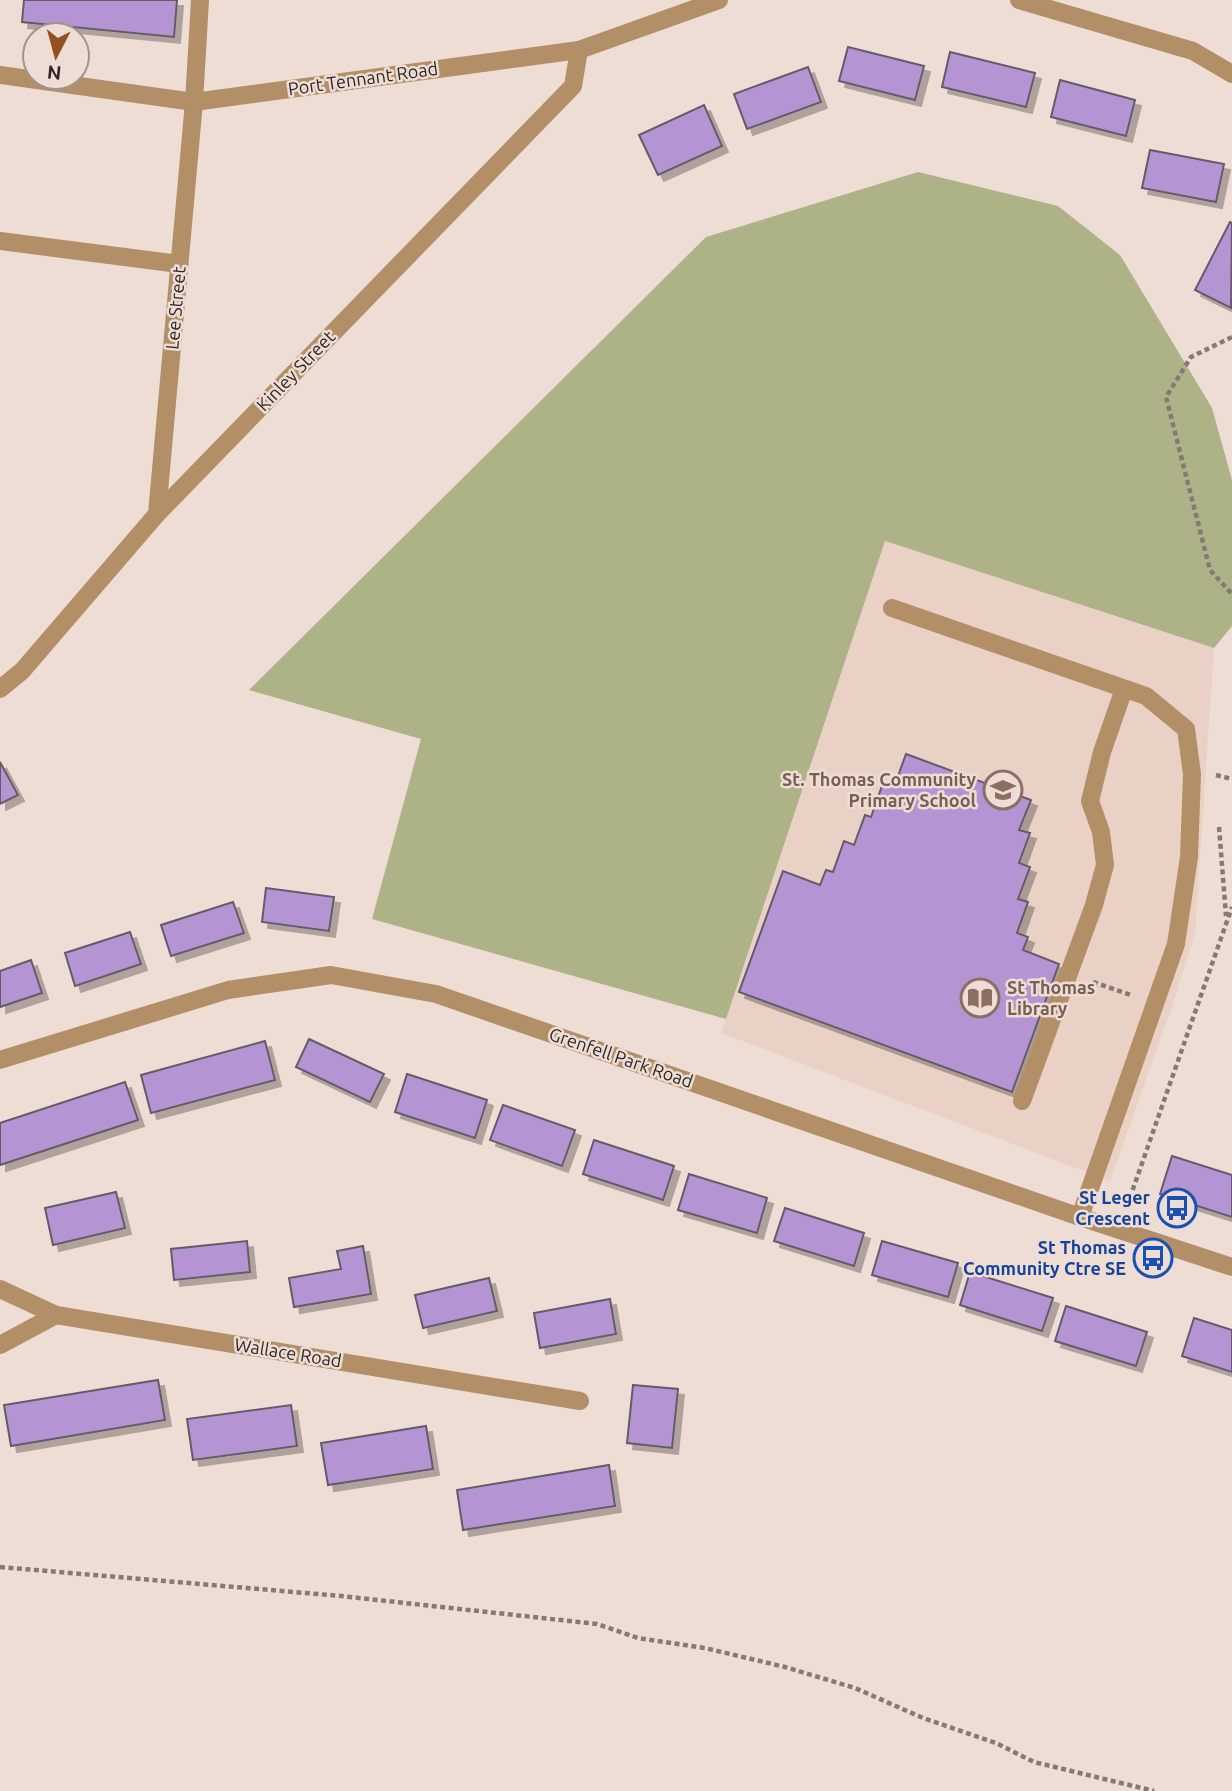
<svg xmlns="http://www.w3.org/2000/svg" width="1232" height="1791" font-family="Ubuntu,sans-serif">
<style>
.built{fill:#ead1c5}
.green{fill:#adb387}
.building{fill:#b594d3;stroke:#625c69;stroke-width:2;filter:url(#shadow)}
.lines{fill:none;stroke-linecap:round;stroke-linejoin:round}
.path{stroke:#857974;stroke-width:4.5;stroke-dasharray:5 3.5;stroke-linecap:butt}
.service{stroke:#b28f66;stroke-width:18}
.minor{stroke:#b28f66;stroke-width:18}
.tertiary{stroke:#b28f66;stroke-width:18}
.labels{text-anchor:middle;stroke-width:5;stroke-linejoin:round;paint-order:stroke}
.street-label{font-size:18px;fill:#2e2724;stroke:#eeddd5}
.education-label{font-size:18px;font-weight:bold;fill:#785e54;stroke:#eeddd5;text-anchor:end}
.transit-label{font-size:18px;font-weight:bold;fill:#164399;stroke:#eeddd5;text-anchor:end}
</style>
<defs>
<filter id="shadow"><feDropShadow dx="6" dy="6" stdDeviation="0" flood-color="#0004"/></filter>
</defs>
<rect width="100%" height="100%" fill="#eeddd5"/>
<polygon class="built" points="885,541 1214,648 1195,933 1172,1007 1110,1181 721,1033"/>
<polygon class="green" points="918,172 1058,206 1120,255 1212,408 1232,480 1232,626 1214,648 885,541 726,1019 372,919 421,739 249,690 706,237"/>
<g class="building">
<polygon points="24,0 177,0 174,37 22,22"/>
<polygon points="848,47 924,66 915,100 839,81"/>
<polygon points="950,52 1035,73 1026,107 942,87"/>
<polygon points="808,67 821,102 747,129 734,94"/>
<polygon points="1060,80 1135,100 1126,136 1051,117"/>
<polygon points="704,105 722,146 658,175 639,135"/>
<polygon points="1150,150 1224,164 1216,202 1142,188"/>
<polygon points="1230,222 1232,223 1231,308 1195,290"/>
<polygon points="906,754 1031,800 1019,830 1030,833 1019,863 1030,867 1018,899 1028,902 1017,933 1028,937 1023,950 1059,964 1012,1092 739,992 783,871 820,885 826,870 833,872 844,841 854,845 865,815 871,817 883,783 894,787"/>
<polygon points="0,762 18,795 0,804"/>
<polygon points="266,888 334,897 329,931 262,922"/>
<polygon points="233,902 244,933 171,956 161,925"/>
<polygon points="130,932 141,964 75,986 65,953"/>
<polygon points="31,960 42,993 0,1007 0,971"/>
<polygon points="309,1039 384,1074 370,1102 296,1067"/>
<polygon points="265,1041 275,1080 151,1113 141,1075"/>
<polygon points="407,1074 487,1100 475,1138 395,1112"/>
<polygon points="125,1082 138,1120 0,1165 0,1123"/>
<polygon points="503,1105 575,1130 562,1166 490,1140"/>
<polygon points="594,1140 674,1166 663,1200 583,1174"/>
<polygon points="1172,1156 1232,1175 1232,1217 1160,1194"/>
<polygon points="689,1174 767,1198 757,1233 678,1210"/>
<polygon points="116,1192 125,1228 53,1245 45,1208"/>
<polygon points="785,1208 864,1233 854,1266 774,1241"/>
<polygon points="247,1241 250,1272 174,1280 171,1249"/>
<polygon points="882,1241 958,1263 948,1297 872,1275"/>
<polygon points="363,1246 371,1294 294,1307 289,1278 341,1269 337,1251"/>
<polygon points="970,1272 1053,1298 1042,1331 960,1305"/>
<polygon points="489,1278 497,1311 423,1328 415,1295"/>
<polygon points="610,1299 616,1334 540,1348 534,1313"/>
<polygon points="1066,1306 1147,1332 1136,1366 1055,1341"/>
<polygon points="1194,1318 1232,1330 1232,1372 1182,1356"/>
<polygon points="158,1380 165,1420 11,1446 4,1405"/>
<polygon points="633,1385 678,1389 672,1448 627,1443"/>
<polygon points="291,1405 297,1446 193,1460 187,1419"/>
<polygon points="426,1426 433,1469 328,1485 321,1443"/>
<polygon points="609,1465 615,1506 463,1530 457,1490"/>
</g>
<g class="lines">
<g class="path">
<polyline points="1232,337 1191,357 1166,397 1210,570 1232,594"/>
<polyline points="1216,775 1232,779"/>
<polyline points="1219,827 1226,916"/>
<polyline points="1093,982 1131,995"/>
<polyline points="1127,1206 1232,907"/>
<polyline points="0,1567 341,1596 597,1624 638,1638 705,1648 785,1667 855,1688 923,1718 996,1743 1034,1762 1154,1791"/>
</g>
<g class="service">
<polyline points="194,102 200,0"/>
<polyline points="0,241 179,264"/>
<polyline points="892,608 1146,696 1186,729 1192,774 1189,857 1176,944 1080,1217"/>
<polyline points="1022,1101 1094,905 1105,865 1101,832 1090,801 1102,752 1124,689"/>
</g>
<g class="minor">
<polyline points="1019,0 1193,51 1232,74"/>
<polyline points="157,514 194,102"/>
<polyline points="0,689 22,671 157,514 573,86 579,50"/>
<polyline points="0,1060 228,990 331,975 436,994 1080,1217 1232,1267"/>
<polyline points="0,1289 56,1315 580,1401"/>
<polyline points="0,1345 56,1315"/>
</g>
<polyline class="tertiary" points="0,75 194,102 579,50 719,0"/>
</g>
<defs>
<symbol id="school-ring" viewBox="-11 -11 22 22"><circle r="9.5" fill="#eeddd5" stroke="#8d6e63" stroke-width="1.5"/><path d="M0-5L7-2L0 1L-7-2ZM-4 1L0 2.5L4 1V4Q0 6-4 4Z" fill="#8d6e63"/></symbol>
<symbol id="library-ring" viewBox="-11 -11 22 22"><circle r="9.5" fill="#eeddd5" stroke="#8d6e63" stroke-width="1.5"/><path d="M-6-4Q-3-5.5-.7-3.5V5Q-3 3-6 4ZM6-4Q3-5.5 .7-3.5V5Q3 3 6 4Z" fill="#8d6e63"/></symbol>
<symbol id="bus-ring" viewBox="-11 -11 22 22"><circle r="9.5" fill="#eeddd5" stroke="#1a4fb4" stroke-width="1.5"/><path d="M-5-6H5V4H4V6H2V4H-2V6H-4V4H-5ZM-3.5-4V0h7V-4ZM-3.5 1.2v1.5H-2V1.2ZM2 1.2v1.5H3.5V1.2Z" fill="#1a4fb4"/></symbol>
</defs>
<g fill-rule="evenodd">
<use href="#school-ring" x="981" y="768" width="44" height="44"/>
<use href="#library-ring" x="958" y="976" width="44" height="44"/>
<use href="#bus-ring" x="1155" y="1186" width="44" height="44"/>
<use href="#bus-ring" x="1131" y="1236" width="44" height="44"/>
</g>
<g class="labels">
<g class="street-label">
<text transform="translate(363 79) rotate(-8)" y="6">Port Tennant Road</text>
<text transform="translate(176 308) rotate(-85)" y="6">Lee Street</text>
<text transform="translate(296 371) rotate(-46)" y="6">Kinley Street</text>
<text transform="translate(621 1058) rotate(19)" y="6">Grenfell Park Road</text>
<text transform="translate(288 1353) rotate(9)" y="6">Wallace Road</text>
</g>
<g class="education-label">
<text x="976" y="786">St. Thomas Community<tspan x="976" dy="21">Primary School</tspan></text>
<text x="1007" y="994" text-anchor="start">St Thomas<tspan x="1007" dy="21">Library</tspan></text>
</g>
<g class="transit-label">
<text x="1150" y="1204">St Leger<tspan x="1150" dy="21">Crescent</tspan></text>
<text x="1126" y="1254">St Thomas<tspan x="1126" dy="21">Community Ctre SE</tspan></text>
</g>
</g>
<g transform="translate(56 56) rotate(186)"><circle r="33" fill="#eeddd5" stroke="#a1948e" stroke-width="2"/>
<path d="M0-5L12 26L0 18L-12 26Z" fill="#935021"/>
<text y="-10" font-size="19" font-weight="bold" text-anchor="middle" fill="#2e2724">N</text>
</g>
</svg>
